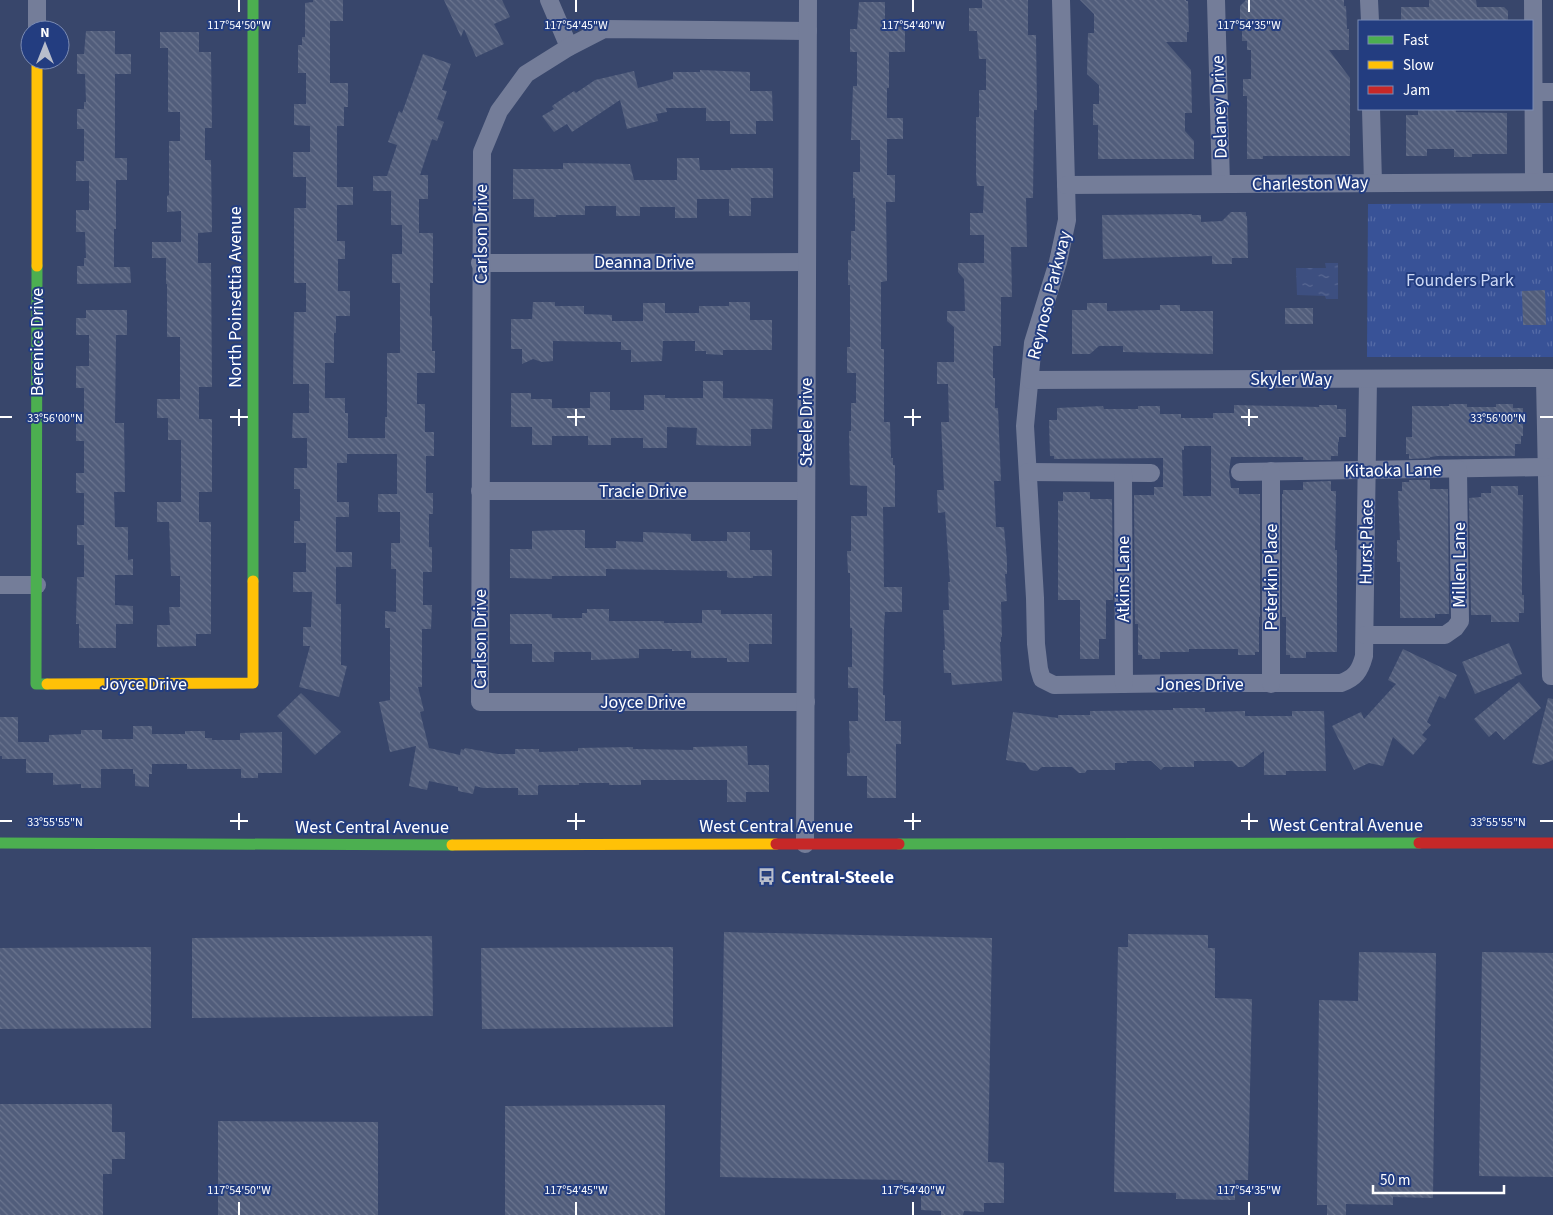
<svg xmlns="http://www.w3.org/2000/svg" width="1553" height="1215" font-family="'Source Sans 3',sans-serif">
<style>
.park{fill:url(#park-tufts)}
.water{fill:url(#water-ripples)}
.building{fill:url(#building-back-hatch);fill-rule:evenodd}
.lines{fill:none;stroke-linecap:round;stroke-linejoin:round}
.street{stroke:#747d99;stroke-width:18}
.fast{stroke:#4caf50;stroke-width:11}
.slow{stroke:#ffc107;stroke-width:11}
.jam{stroke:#c62828;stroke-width:11}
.ticks{fill:none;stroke:#fff;stroke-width:2}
.labels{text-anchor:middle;stroke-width:4;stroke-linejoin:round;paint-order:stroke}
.street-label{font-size:18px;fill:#fff;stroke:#233d80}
.park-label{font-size:18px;fill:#cdd9f5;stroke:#233d80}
.poi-label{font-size:18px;font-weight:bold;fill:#fff;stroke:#233d80;text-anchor:start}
.ticks-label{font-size:12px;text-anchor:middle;fill:#fff;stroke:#233d80;stroke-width:4;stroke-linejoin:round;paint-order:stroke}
</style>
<defs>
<pattern id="park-tufts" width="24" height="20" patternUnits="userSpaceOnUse" patternTransform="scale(1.25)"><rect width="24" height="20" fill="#385297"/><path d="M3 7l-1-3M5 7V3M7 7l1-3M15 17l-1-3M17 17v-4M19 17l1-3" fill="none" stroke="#566ca7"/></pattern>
<pattern id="water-ripples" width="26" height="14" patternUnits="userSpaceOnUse" patternTransform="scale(1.25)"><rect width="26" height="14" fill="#3d4f80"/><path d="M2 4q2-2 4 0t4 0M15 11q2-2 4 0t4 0" fill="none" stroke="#5a6993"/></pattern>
<pattern id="building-back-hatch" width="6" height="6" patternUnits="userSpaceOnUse" patternTransform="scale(1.25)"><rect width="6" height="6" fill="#515d7b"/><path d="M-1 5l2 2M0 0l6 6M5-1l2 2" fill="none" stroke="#6b758f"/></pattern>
</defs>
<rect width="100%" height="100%" fill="#38466b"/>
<polygon class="park" points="1553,203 1553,357 1367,357 1368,204"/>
<polygon class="water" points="1325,263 1338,263 1338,299 1326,299 1325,296 1297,295 1296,268 1326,268"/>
<g class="building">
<polygon points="313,0 343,0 343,21 330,21 330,83 348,83 348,107 344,107 344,126 337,126 337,187 353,187 353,205 337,205 337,241 345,241 345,259 338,259 338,291 350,291 350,316 336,316 336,333 334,333 334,363 325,363 325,398 345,398 345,413 348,413 348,438 385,438 385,417 387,417 387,353 400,353 400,283 392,283 392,254 402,254 402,225 391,225 391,191 373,191 373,176 387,176 397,145 388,142 399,111 402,113 423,54 451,64 442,90 447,91 437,119 444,122 437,141 432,139 420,175 428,175 428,199 419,199 419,233 433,233 433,283 430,283 430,316 432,316 432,351 435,351 435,373 417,373 417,404 425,404 425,432 434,432 434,456 426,456 426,493 433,493 433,514 429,514 429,547 432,547 432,572 423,572 423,605 432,605 431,629 422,629 422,687 418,687 424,711 420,712 429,748 460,755 461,749 464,750 465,748 498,754 515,754 515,749 539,749 539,752 578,751 578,748 633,747 633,749 693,750 693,747 747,746 748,765 769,765 769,792 746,792 746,802 727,802 727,780 641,780 641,785 609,785 609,783 579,783 579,785 539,785 538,786 538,795 518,795 518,788 483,788 475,786 473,794 458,791 458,787 429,781 427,790 409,786 416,746 390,752 379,702 390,700 390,628 385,628 385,611 396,612 396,569 391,569 391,543 400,543 400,512 378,512 378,494 397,494 397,454 347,454 347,463 337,463 337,502 349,502 349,517 336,517 336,552 352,552 352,567 336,567 336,604 341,604 341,665 347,666 339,697 299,687 310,646 303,646 303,627 311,627 312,592 293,592 293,572 306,572 306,543 294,543 294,521 300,521 300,489 294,489 294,468 307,468 307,438 292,438 293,413 309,413 309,384 293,384 294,312 306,312 306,283 294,283 294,208 306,208 306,177 293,177 293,152 310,152 310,126 294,125 294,104 306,104 306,73 298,73 298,45 302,45 302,37 305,37 305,3 313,2"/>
<polygon points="444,0 502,0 510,17 494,24 504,44 476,57 464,29 461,37"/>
<polygon points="982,0 1028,0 1028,35 1036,35 1037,110 1034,110 1033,198 1026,198 1027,247 1011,247 1012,297 1001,297 1001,346 993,346 993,378 995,378 995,408 998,408 1001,481 994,481 996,527 1004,527 1007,561 1007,574 1005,574 1007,601 1001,602 1002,637 1001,637 1001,642 1000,642 1002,681 952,685 951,673 944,673 943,650 945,650 943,610 949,610 948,582 950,582 945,512 938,513 937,490 944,490 941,422 949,422 948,384 937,384 937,362 954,362 954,327 947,321 947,311 965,311 964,279 958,272 958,263 984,263 984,235 970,235 970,213 983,213 984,186 977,186 976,174 976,117 979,117 979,90 986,90 986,59 979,59 977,31 969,31 969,8 982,8"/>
<polygon points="1080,0 1186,0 1186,1 1188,1 1189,32 1187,32 1187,42 1166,42 1191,70 1192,113 1185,113 1185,131 1194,141 1194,159 1098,159 1098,125 1093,125 1093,104 1099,104 1099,85 1087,74 1088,33 1094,33 1094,14"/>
<polygon points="1246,0 1344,0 1344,6 1346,6 1347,29 1349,29 1349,50 1329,50 1350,78 1350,156 1263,156 1263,159 1247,159 1247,96 1243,96 1243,79 1251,79 1251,50 1247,50 1247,41 1242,41 1242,22 1240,22 1240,6"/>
<polygon points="1429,0 1476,0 1477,7 1504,7 1508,11 1508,21 1401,21 1401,7 1429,7"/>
<polygon points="859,2 885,2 885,27 905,27 905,52 889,52 889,88 887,88 887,118 903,118 903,139 887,139 887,175 895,175 895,202 886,202 887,281 881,282 881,349 884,349 884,422 890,422 891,458 893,458 893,465 895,465 895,507 883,507 884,587 902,587 902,612 885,612 884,628 883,695 885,695 885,721 901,721 901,744 896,744 896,798 867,798 867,776 847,776 847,753 850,753 849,721 858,721 858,688 848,688 848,667 852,667 852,628 850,628 850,573 848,573 847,551 851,551 851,516 867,516 867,486 850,485 849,431 851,431 851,403 856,403 856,373 847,373 847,347 850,347 850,285 848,285 848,260 851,260 851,231 855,231 855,198 853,198 853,172 860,172 860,140 851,140 853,86 857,86 857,52 850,52 850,29 857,29"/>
<polygon points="86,31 115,31 115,54 131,54 131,74 115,74 115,158 127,158 127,180 116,180 116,229 114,229 114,267 130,267 131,283 77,284 77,266 84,266 84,258 86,258 85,232 76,232 76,210 89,210 89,181 76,181 76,161 84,161 84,129 77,129 77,109 84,109 84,102 86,102 85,74 77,74 77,54 84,54"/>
<polygon points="160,32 199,32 199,52 211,52 212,128 205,128 205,160 211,160 212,232 198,233 198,263 211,263 212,387 199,387 199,419 212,419 212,492 199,492 199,522 211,522 211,634 196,634 196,646 157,647 157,625 170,625 169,607 180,607 180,576 171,576 169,522 157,522 157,502 181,502 181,440 168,440 168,418 157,418 157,399 180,399 180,337 167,337 167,284 166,284 166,258 152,258 152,242 181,242 181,211 167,212 167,196 169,195 169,141 180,141 180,112 168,112 168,48 160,48"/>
<polygon points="700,70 750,72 750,91 772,91 773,121 756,121 756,134 730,134 730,121 706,121 706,108 666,108 667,112 656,114 658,121 627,129 620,100 572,132 567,124 554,132 542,116 554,109 552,106 574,91 576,93 595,80 634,71 638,88 673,79 673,72 700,72"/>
<polygon points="1418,109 1456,109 1456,112 1507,113 1507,154 1472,154 1472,157 1454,157 1454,149 1427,149 1427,156 1406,156 1406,115 1418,115"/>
<polygon points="677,158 699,158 700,170 731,170 731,168 773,168 773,198 751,198 751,216 729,216 729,199 697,199 697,218 675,218 675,207 640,207 640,216 616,216 616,206 585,206 585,215 556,215 556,217 534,217 534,199 513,199 513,169 563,169 563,163 630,164 634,180 677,180"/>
<polygon points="1231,212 1246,212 1246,216 1247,216 1248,258 1232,258 1232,264 1212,264 1212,256 1103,259 1102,215 1192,214 1192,215 1201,215 1201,222 1222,221"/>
<polygon points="1545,290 1546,325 1523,325 1522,291"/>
<polygon points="533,302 555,302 555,306 584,306 584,314 612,315 612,321 643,321 643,303 665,303 665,313 699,313 699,306 729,306 729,302 750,302 750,320 772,320 772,350 723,350 723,355 706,354 706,351 695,351 695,341 663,341 662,361 631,362 631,350 621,350 621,342 553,341 553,361 542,362 533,359 522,364 522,349 511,349 511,319 532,319"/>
<polygon points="1087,303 1107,303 1107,311 1160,310 1160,305 1180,305 1180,311 1213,311 1213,354 1123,352 1123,346 1099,346 1090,354 1072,354 1072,310 1087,310"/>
<rect x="1285" y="308" width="28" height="16"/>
<polygon points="86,310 127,310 127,335 116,335 115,423 124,423 125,492 114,492 115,527 128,527 128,560 133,559 133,575 115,575 115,605 133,606 133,624 116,624 116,648 79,648 79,624 76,624 77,577 84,577 84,545 77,545 77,525 84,525 84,493 76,493 76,473 84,473 84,441 76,441 76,421 84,421 84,388 76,388 76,366 89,366 89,335 76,335 76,318 86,318"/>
<polygon points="703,381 723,381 723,398 773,399 772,429 751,429 751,446 729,446 696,445 697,428 667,427 667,448 643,448 643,438 611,438 611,445 588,445 588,436 552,436 552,445 532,445 532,427 511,427 511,393 531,393 531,399 552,399 552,408 590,408 590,392 610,392 610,410 644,410 644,395 665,395 665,398 703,398"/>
<polygon points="1449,404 1467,404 1467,407 1496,407 1496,404 1513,404 1513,408 1523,408 1523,436 1521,436 1521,444 1515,444 1515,456 1437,456 1430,457 1430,458 1409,459 1409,454 1406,454 1406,437 1412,437 1412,406 1449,406"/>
<path d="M1234 405 1319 407V405H1337V409H1346V437H1339V442H1338V456H1331V460H1303V457H1231L1229 472 1231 488H1239V494H1260V617H1259V652H1255V655H1238V649H1189V652H1160V659H1142V655H1138V624H1135L1134 498V495H1154V487H1163V458L1054 459V456H1050L1049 420H1057V408L1103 406 1104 409H1138V406H1160V414H1181V418H1213V413H1234ZM1184 446H1211V496H1183L1182 450H1184Z"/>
<polygon points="1409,480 1430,480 1430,489 1448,489 1449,614 1435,614 1435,618 1400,618 1400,562 1397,562 1397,540 1400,540 1398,491 1402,491 1402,482 1409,482"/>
<polygon points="1331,481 1331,491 1336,491 1335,550 1337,550 1337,652 1306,652 1306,658 1290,658 1290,655 1286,655 1286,617 1282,617 1282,494 1283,494 1283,490 1303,490 1303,482"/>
<polygon points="1491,486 1518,486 1518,495 1523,495 1522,570 1522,595 1524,595 1524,613 1519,613 1519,622 1491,622 1491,615 1471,615 1471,613 1469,498 1481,497 1481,493 1491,493"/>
<polygon points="1063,492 1090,492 1090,499 1112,499 1113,600 1106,600 1106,639 1099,639 1099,659 1080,659 1080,600 1058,600 1058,501 1063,501"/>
<polygon points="563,530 585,530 585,548 616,548 616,541 643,542 643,532 691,534 691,541 727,541 727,532 750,532 750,550 772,550 772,576 753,576 753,578 730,578 727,577 727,571 606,569 606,576 552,576 552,579 510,578 510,549 532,549 532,531"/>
<polygon points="587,609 609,609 609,621 664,621 664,623 702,623 702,610 721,610 721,614 772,614 772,644 749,644 749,662 727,662 727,658 691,658 691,651 672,651 672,649 639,649 639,658 591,660 591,652 554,652 554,662 532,662 532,644 510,644 510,614 552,614 552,618 582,618 582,613 587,613"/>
<polygon points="1509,643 1522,674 1514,677 1515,678 1475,694 1462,662"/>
<polygon points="1403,649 1457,675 1445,699 1439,696 1427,722 1431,725 1422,735 1427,739 1413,755 1393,737 1383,766 1369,763 1354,770 1332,726 1361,712 1364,719 1396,684 1388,680"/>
<polygon points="1519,682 1541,708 1504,740 1496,731 1489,737 1474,719"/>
<polygon points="301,693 341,732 315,755 277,716"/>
<polygon points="1548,698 1553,699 1553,760 1541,765 1532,763"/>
<polygon points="1173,708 1205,708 1205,712 1245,711 1245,716 1292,716 1292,711 1324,711 1326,771 1286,771 1286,775 1264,775 1264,751 1243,767 1238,767 1232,761 1194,761 1194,767 1164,767 1161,770 1151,761 1127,761 1127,763 1115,763 1115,770 1087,770 1085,773 1079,773 1072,767 1042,767 1037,771 1030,770 1025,763 1006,760 1013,712 1058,718 1058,715 1090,715 1090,711 1173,710"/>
<polygon points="0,717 18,717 18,742 49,742 49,735 81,734 81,730 102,730 102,739 133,739 133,726 152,726 152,734 185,734 185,731 205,731 205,738 212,738 212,740 240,740 240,733 282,732 282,773 258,773 258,778 241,778 241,769 187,769 187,764 152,764 152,774 149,774 149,787 135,786 135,774 133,774 133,769 101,769 101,788 81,788 81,784 53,785 53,773 26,773 26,759 2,759 2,756 0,756"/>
<polygon points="724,932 992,938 988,1162 1004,1163 1004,1203 984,1203 984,1212 964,1211 963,1215 941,1215 941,1211 921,1210 921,1183 903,1182 903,1180 720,1177"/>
<polygon points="1128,934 1208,935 1208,948 1215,948 1215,998 1252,999 1248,1180 1235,1180 1235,1200 1176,1199 1176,1193 1114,1192 1118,947 1128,947"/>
<polygon points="432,936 433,1016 192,1018 192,938"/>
<polygon points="151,947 151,1028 0,1029 0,948"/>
<polygon points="673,947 673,1027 482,1029 481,948"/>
<polygon points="1359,952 1436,953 1433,1198 1393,1197 1393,1205 1346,1204 1346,1215 1327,1215 1327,1205 1317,1205 1319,1000 1358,1001"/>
<polygon points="1482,952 1553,953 1553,1177 1479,1176"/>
<polygon points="0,1104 112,1104 112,1132 125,1132 125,1159 112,1159 112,1174 103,1174 103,1215 0,1215"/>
<polygon points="665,1105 665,1215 505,1215 505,1106"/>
<polygon points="218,1121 378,1122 378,1215 218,1215"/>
</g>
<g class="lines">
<g class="street">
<polyline points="549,0 569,47"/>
<path d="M1061 0 1067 220 1058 262 1033 343 1025 426 1035 598 1036 644 1039 669 1042 679 1054 685 1190 683H1341C1355 678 1360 671 1364 656L1368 379"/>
<polyline points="1216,0 1221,184"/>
<polyline points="1369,0 1370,21"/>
<polyline points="1533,0 1534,182"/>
<polyline points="37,30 37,0"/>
<polyline points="1533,92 1553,92"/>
<polyline points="1371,109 1373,183"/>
<polyline points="1066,185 1553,182"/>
<polyline points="480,263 807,262"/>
<polyline points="1545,379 1551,676 1553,676"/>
<polyline points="1030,380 1553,378"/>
<polyline points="1028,472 1151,473"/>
<polyline points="1240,472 1547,467"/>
<polyline points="1123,473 1124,684"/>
<polyline points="480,491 806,491"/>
<polyline points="0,585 37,585"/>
<polyline points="1365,635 1445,635 1455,628 1460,621 1458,469"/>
<polyline points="1271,684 1271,471"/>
<polyline points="806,702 480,702 482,152 499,111 526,74 569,47 604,29 808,31"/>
<polyline points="805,844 808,0"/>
</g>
<g class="fast">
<polyline points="253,0 253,581"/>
<polyline points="37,266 36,684 47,684"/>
<polyline points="0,843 452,845"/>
<polyline points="899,844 1419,843"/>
</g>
<g class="slow">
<polyline points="37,266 37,60"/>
<polyline points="47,684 253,683 253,581"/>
<polyline points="452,845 776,844"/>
</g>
<g class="jam">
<polyline points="1419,843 1553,843"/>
<polyline points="776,844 899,844"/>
</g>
</g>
<path class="ticks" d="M239 0V12M576 0V12M913 0V12M1249 0V12M239 409V426M576 409V426M913 409V426M1249 409V426M0 417H12M230 417H248M567 417H585M904 417H921M1241 417H1258M1540 417H1553M239 813V830M576 813V830M913 813V830M1249 813V830M0 821H12M230 821H248M567 821H585M904 821H921M1241 821H1258M1540 821H1553M239 1202V1215M576 1202V1215M913 1202V1215M1249 1202V1215"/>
<defs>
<symbol id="bus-bare" viewBox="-9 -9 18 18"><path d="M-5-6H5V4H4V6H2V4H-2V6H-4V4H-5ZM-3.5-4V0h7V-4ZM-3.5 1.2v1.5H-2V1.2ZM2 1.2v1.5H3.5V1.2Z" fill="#b9becb" stroke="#233d80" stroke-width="2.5" paint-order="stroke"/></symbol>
</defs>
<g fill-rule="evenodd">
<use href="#bus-bare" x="754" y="864" width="25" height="25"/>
</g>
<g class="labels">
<g class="street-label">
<text transform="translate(1219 107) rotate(-92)" y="6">Delaney Drive</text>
<text transform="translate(1310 183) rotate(-1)" y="6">Charleston Way</text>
<text transform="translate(481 234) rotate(-90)" y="6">Carlson Drive</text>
<text x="644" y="268">Deanna Drive</text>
<text transform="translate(1049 295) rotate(-76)" y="6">Reynoso Parkway</text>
<text transform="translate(235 297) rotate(-90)" y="6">North Poinsettia Avenue</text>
<text transform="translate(37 342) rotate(-90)" y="6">Berenice Drive</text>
<text x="1291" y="385">Skyler Way</text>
<text transform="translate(806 422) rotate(-90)" y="6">Steele Drive</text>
<text transform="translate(1393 470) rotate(-1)" y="6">Kitaoka Lane</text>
<text x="643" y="497">Tracie Drive</text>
<text transform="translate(1366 542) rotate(-89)" y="6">Hurst Place</text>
<text transform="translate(1459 565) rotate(-90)" y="6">Millen Lane</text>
<text transform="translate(1271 577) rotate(-90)" y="6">Peterkin Place</text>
<text transform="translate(1123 579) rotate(-90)" y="6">Atkins Lane</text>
<text transform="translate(480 639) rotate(-90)" y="6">Carlson Drive</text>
<text x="144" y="690">Joyce Drive</text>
<text x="1200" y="690">Jones Drive</text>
<text x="643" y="708">Joyce Drive</text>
<text x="1346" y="831">West Central Avenue</text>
<text x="776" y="832">West Central Avenue</text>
<text x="372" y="833">West Central Avenue</text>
</g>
<g class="park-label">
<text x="1460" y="286">Founders Park</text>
</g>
<g class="poi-label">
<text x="781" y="883">Central-Steele</text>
</g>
</g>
<g class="ticks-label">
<text x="239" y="29">117°54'50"W</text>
<text x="576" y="29">117°54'45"W</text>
<text x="913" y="29">117°54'40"W</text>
<text x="1249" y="29">117°54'35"W</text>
<text x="55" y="422">33°56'00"N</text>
<text x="1498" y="422">33°56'00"N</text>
<text x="55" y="826">33°55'55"N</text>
<text x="1498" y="826">33°55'55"N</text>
<text x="239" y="1194">117°54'50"W</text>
<text x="576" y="1194">117°54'45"W</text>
<text x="913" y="1194">117°54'40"W</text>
<text x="1249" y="1194">117°54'35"W</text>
</g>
<rect x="1358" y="20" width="175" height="90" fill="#233d80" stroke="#7b8bb3"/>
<rect x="1368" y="36" width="25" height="8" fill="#4caf50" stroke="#7b8bb3"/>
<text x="1403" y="45" font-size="15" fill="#ffffff">Fast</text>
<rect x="1368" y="61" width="25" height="8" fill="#ffc107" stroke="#7b8bb3"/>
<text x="1403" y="70" font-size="15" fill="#ffffff">Slow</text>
<rect x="1368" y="86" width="25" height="8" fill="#c62828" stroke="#7b8bb3"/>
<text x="1403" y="95" font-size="15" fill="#ffffff">Jam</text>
<g transform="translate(45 45)"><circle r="24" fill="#233d80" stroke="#7b8bb3"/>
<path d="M0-4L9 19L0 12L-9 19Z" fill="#b9becb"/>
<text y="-8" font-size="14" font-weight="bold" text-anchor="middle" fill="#ffffff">N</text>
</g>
<path d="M1373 1185v8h131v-8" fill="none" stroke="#ffffff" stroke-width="2.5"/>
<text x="1380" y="1185" font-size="15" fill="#ffffff" stroke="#233d80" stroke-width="4" paint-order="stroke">50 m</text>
</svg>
